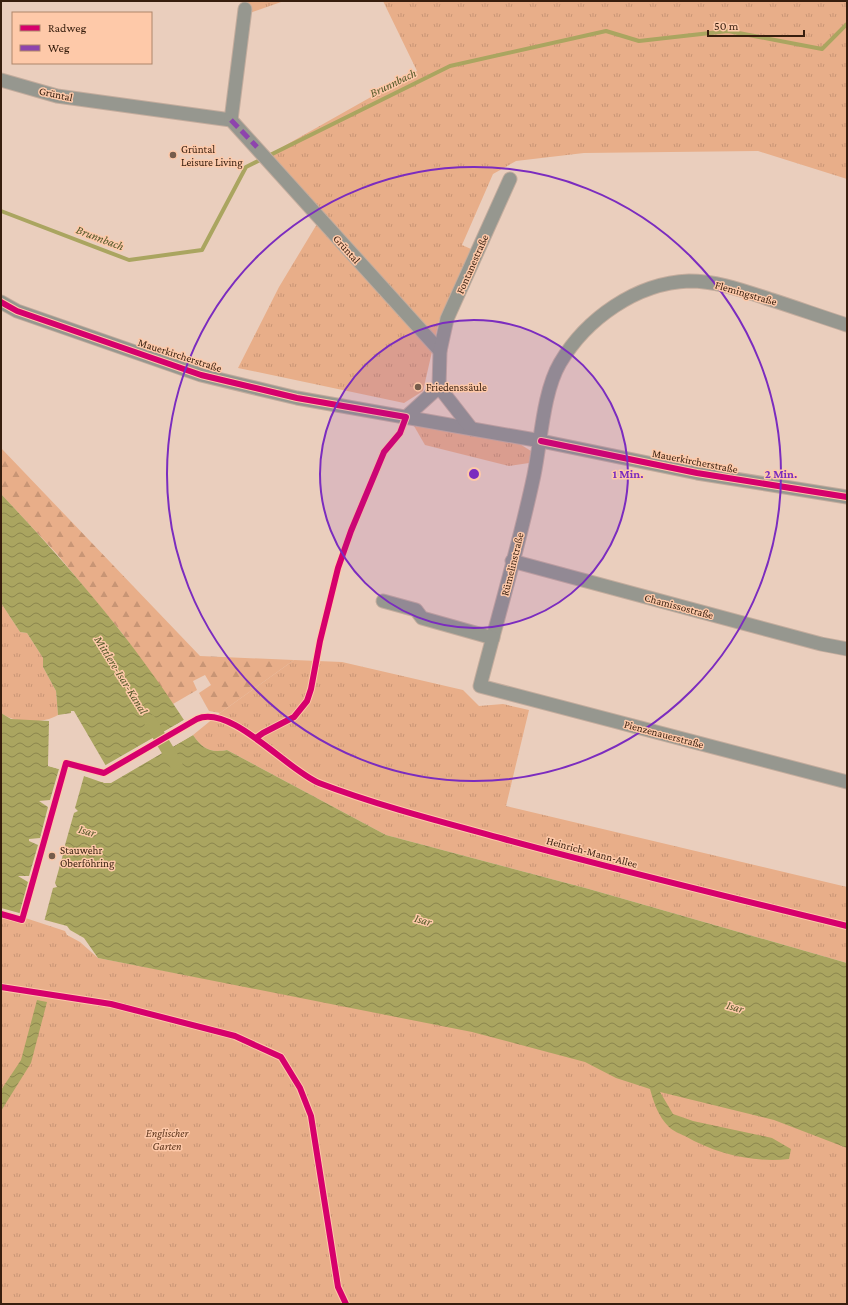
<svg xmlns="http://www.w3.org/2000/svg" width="848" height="1305" font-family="'Crimson Pro',serif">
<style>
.forest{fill:url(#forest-firs)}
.park{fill:url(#park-tufts)}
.water{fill:url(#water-waves)}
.pier{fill:#eacebd}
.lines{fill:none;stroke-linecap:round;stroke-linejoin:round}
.stream{stroke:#aaa560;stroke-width:4}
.canal{stroke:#aaa560;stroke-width:13}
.street-casing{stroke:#c3ac9d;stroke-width:15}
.street{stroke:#96978f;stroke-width:13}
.quiet{stroke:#8e44ad;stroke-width:5;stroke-dasharray:10 5;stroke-linecap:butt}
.cycleway-casing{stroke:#fec9a9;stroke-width:8}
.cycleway{stroke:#d6006c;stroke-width:6}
.ring{fill:none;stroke:#7b2cbf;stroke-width:2}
.poi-dot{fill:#765c4b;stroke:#fec9a9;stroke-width:1.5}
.labels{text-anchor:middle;stroke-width:3;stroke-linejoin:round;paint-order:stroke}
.street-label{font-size:11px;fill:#371e0e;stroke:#fec9a9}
.poi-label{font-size:11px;fill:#371e0e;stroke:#fec9a9;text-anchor:start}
.park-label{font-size:11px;font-style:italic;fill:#5c341a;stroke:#fec9a9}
.water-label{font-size:12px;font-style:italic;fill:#545828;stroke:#fec9a9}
.centre{fill:#7b2cbf;stroke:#fec9a9;stroke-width:2}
.ring-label{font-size:12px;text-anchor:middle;font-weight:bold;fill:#7b2cbf;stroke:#fec9a9;stroke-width:3;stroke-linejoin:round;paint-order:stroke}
</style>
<defs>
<pattern id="forest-firs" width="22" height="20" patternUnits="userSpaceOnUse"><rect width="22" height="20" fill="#e8ae89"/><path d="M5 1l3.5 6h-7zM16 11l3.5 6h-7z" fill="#c89575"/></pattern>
<pattern id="park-tufts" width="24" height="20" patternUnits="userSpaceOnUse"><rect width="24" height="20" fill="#e8ae89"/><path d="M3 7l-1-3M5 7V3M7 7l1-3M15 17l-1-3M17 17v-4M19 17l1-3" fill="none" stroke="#c89575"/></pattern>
<pattern id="water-waves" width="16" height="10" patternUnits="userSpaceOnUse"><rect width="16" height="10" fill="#aaa560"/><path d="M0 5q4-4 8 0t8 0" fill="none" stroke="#8b864e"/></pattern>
</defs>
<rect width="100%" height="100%" fill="#eacebd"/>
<polygon class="forest" points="1,448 200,656 294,660 220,713 209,711 199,693 211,685 205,675 193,681 197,690 173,704 122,633 57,554 1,494"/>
<g class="park">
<polygon points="242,1 284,1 247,14"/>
<polygon points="383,1 847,1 847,179 758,151 584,153 516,161 493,174 462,245 471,249 439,321 423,391 404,403 238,368 279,287 323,214 270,154 417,71"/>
<polygon points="414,426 515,441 531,451 529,463 509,466 425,445"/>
<path d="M1 603 20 632 27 633 43 658V667L56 691 58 715C43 724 16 724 1 713Z"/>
<path d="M294 660 342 662 463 690 479 706 503 704 529 710 506 806 847 887V963L589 889 386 835 227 750C210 753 203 749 193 735L220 713Z"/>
<polygon points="1,910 65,931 67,935 80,942 98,958 591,1052 847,1140 847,1304 1,1304"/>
</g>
<g class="water">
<path d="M1 494C68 565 131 638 184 720L106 766 74 711H71V713L58 715 56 691 43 667V658L27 633 20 632 1 603Z"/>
<path d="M1 713 11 719 49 721 48 766 99 780 104 783H111L193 735C203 749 210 753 227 750L386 835 589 889 847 963V1148L774 1120 660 1092 673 1114 693 1121 772 1138 791 1149 789 1159C754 1163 716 1154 685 1136 680 1134 673 1131 669 1127 658 1116 654 1103 650 1089L616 1078 585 1062 472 1032 98 958 84 938 70 930 67 926 1 908Z"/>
<polygon points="37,1000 47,1002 31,1063 1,1111 1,1090 21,1060"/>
</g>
<g class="pier">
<polygon points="50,719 50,765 100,778 104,781 106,780 111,781 192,734 193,735 111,782 101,782 84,776 75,808 78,811 74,813 65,845 67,849 64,851 55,883 57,887 53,888 44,922 19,915 28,882 18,876 29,876 38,845 29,841 29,839 40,838 48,807 39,801 50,800 59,769 49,766"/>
<polygon points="184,720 185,722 107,767 105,767 104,766"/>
</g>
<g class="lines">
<polyline class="stream" points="1,211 129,260 202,250 246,167 450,66 606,31 639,41 728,31 822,49 847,24"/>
<polyline class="canal" points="150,721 176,764"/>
<defs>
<g id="street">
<polyline points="1,80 57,96 231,120 440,351"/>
<polyline points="231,120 245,9"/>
<polyline points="1,302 17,311 201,375 297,398 541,441 697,473 847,497"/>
<path d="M847 325C822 317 797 308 772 300 744 291 718 281 689 281 636 283 586 319 560 363 543 392 541 441 534 475 519 546 498 616 480 686L847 782"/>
<polyline points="406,417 439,387"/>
<polyline points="471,428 439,387 440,351 447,319 510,179"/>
<polyline points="512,561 821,644 847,649"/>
<polyline points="383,601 416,610 422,618 493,638"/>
</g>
</defs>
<use href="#street" class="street-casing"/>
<use href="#street" class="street"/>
<polyline class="quiet" points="231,120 257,147"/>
<defs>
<g id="cycleway">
<polyline points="1,302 17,311 201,375 297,398 406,417 400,433 384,452 351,531 338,568 320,641 311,689 307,701 294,717 263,733 256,738"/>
<polyline points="541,441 697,473 847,497"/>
<path d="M1 914 22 920 66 763 104 773 197 719C231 704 287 770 319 783 379 806 442 822 504 839 618 870 732 898 847 926"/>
<polyline points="1,987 111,1004 235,1036 281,1057 300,1088 311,1116 338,1287 346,1304"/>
</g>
</defs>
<use href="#cycleway" class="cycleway-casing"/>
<use href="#cycleway" class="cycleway"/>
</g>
<circle cx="474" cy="474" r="154" fill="#7b2cbf" fill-opacity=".12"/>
<g class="ring">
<circle cx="474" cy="474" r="154"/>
<circle cx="474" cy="474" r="307"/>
</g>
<g class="poi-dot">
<circle cx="173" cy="155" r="4"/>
<circle cx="418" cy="387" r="4"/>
<circle cx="52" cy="856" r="4"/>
</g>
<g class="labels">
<g class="street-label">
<text transform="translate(56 94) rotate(12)" y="4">Grüntal</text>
<text transform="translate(347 249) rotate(48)" y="4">Grüntal</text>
<text transform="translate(472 264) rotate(-66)" y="4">Fontanestraße</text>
<text transform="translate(746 293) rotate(16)" y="4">Flemingstraße</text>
<text transform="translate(180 355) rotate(18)" y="4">Mauerkircherstraße</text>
<text transform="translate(695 461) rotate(11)" y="4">Mauerkircherstraße</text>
<text transform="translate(512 564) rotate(-76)" y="4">Rümelinstraße</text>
<text transform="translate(679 606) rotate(15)" y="4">Chamissostraße</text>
<text transform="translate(664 734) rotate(15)" y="4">Pienzenauerstraße</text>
<text transform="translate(592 852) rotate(15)" y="4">Heinrich-Mann-Allee</text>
</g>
<g class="poi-label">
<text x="181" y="153">Grüntal<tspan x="181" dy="13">Leisure Living</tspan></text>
<text x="426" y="391">Friedenssäule</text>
<text x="60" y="854">Stauwehr<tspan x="60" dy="13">Oberföhring</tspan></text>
</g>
<g class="park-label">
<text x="167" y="1137">Englischer<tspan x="167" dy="13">Garten</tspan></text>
</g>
<g class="water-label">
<text transform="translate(393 83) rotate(-26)" y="4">Brunnbach</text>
<text transform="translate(100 238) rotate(21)" y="4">Brunnbach</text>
<text transform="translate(121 675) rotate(58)" y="4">Mittlere-Isar-Kanal</text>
<text transform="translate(87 831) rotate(16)" y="4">Isar</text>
<text transform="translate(423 920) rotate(16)" y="4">Isar</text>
<text transform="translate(735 1007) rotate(16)" y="4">Isar</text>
</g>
</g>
<circle cx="474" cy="474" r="6" class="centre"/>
<g class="ring-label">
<text x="628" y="478">1 Min.</text>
<text x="781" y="478">2 Min.</text>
</g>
<rect width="848" height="1305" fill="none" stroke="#371e0e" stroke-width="4"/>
<rect x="12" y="12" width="140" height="52" fill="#fec9a9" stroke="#ae856b"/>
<rect x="20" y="25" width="20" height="6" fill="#d6006c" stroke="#ae856b"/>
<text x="48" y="32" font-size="12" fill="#371e0e">Radweg</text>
<rect x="20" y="45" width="20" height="6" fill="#8e44ad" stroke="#ae856b"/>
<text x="48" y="52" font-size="12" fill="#371e0e">Weg</text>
<path d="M708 30v6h96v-6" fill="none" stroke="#371e0e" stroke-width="2"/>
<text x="714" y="30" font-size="12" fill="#371e0e" stroke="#fec9a9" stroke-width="3" paint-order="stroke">50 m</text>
</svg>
